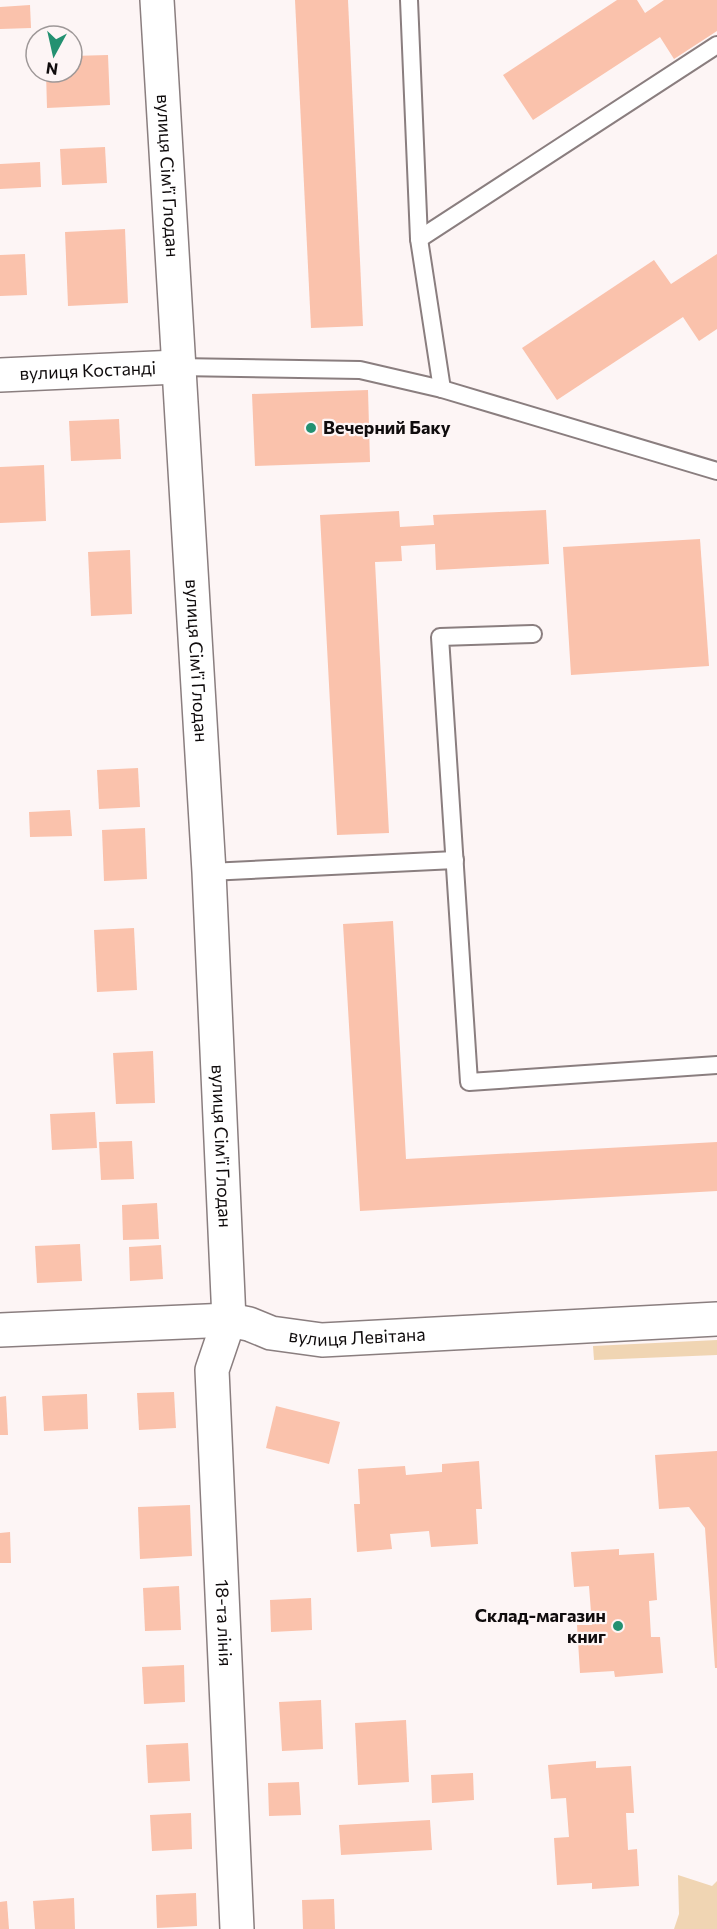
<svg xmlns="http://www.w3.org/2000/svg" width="717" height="1929" font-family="Commissioner,sans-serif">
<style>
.green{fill:#f0d5b3}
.building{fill:#fac2ac}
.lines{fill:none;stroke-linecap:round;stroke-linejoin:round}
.lane-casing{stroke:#8a7e7f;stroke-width:20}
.street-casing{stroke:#8a7e7f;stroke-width:36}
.secondary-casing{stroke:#8a7e7f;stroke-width:36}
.lane{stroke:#fff;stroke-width:16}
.street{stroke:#fff;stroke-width:33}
.secondary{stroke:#fff;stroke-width:33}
.poi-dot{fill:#239171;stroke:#fdf5f5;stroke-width:2}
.labels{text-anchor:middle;stroke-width:4.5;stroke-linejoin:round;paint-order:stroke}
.street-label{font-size:18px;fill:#100c0d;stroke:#fdf5f5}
.poi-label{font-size:18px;font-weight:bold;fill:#100c0d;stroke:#fdf5f5;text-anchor:start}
</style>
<rect width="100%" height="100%" fill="#fdf5f5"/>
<g class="green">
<polygon points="717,1340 717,1355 594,1360 593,1346"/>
<polygon points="678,1875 712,1886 717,1881 717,1929 674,1929 679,1914"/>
</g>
<g class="building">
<polygon points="295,0 348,0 363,326 311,328"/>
<polygon points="617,0 637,0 645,13 664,0 717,0 717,31 674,59 660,37 533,120 503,75"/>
<polygon points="30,5 31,28 0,29 0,7"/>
<polygon points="108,55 110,105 47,108 46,72 72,72 72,56"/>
<polygon points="105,147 107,183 62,185 60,149"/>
<polygon points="40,162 41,187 0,189 0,164"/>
<polygon points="125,229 128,303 68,306 65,232"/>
<polygon points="25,254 27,295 0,296 0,255"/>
<polygon points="717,254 717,329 699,341 683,317 557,400 522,348 654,260 671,284"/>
<polygon points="368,390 370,462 255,466 252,394"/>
<polygon points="119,419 121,459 71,461 69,421"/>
<polygon points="44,465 46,521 0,523 0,467"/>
<polygon points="546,510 549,564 436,570 435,544 401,546 402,561 375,562 389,833 337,835 320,515 399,511 400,527 434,525 433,515"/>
<polygon points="700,539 709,666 571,675 563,547"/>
<polygon points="130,550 132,614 91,616 88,552"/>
<polygon points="138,768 140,807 99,809 97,770"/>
<polygon points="70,810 72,836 30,837 29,812"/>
<polygon points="145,828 147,879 104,881 102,830"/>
<polygon points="393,921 406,1159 717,1142 717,1191 360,1211 343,924"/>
<polygon points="134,928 137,990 97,992 94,930"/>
<polygon points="153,1051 155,1103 116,1104 113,1053"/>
<polygon points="95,1112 97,1148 52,1150 50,1114"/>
<polygon points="132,1141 134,1179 101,1180 99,1142"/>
<polygon points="157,1203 159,1239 123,1240 122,1205"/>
<polygon points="80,1244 82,1281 37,1283 35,1246"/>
<polygon points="161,1245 163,1279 130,1281 129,1247"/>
<polygon points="174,1392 176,1428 139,1430 137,1393"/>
<polygon points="87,1394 88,1429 44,1431 42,1396"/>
<polygon points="6,1396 8,1435 0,1435 0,1397"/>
<polygon points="276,1406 340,1422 329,1464 266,1448"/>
<polygon points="717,1451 717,1668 715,1668 705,1528 689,1507 659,1509 655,1455"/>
<polygon points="479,1461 482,1509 476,1509 478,1544 431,1547 429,1531 390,1534 392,1549 357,1552 354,1504 360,1504 358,1469 405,1466 406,1475 442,1472 442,1464"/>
<polygon points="190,1505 192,1556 140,1559 138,1507"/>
<polygon points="10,1532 11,1563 0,1563 0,1533"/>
<polygon points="619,1549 619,1555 654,1553 657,1600 649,1601 651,1637 660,1637 663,1673 615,1677 614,1671 580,1673 577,1625 592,1625 589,1586 574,1587 571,1552"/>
<polygon points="179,1586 181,1630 145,1631 143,1588"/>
<polygon points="311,1598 312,1630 271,1632 270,1600"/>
<polygon points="184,1665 185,1702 144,1704 142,1667"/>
<polygon points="321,1700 323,1749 282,1751 279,1702"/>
<polygon points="406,1720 409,1782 358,1785 355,1723"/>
<polygon points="188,1743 190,1781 148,1783 146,1745"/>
<polygon points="596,1761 596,1768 631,1766 634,1813 626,1813 628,1850 637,1849 639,1886 592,1889 592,1883 557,1885 554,1838 569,1837 566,1798 551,1799 548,1765"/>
<polygon points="473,1773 474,1800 432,1803 431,1775"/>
<polygon points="299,1782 301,1815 269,1816 268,1783"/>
<polygon points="191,1813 192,1849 152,1851 150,1815"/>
<polygon points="430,1820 432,1850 341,1855 339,1825"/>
<polygon points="196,1893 197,1926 157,1928 156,1895"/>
<polygon points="74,1898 75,1929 35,1929 33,1901"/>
<polygon points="334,1899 335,1929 303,1929 302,1900"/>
<polygon points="7,1901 9,1929 0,1929 0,1902"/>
</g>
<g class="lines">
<defs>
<g id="lane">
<polyline points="409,0 419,239 442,389"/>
<polyline points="419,239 717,45"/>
<polyline points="177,367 360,370 442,389 717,471"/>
<polyline points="533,634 440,637 469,1082 717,1065"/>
<polyline points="209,872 455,860"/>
</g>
<g id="street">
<path id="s1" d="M0 375 177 367"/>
<path id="s2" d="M229 1320 212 1370 237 1929"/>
</g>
<g id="secondary">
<path id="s3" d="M157 0 209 872 229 1320"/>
<path id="s4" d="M0 1330 229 1320 249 1324 271 1333 322 1340 717 1319"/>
</g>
</defs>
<use href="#lane" class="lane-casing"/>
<use href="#street" class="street-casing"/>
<use href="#secondary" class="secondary-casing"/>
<use href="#lane" class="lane"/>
<use href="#street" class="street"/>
<use href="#secondary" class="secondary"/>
</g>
<g class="poi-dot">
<circle cx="311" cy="428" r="6"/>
<circle cx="618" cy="1626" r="6"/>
</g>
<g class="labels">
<g class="street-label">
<text dy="6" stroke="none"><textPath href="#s3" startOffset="176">вулиця Сім'ї Глодан</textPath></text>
<text dy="6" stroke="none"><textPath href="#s1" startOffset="88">вулиця Костанді</textPath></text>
<text dy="6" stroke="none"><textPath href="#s3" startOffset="662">вулиця Сім'ї Глодан</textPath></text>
<text dy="6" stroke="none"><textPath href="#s3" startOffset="1148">вулиця Сім'ї Глодан</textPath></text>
<text dy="6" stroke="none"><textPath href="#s4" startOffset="360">вулиця Левітана</textPath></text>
<text dy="6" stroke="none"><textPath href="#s2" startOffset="306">18-та лінія</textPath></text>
</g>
<g class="poi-label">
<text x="323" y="434">Вечерний Баку</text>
<text x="606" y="1622" text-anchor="end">Склад-магазин<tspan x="606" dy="21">книг</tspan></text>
</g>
</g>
<g transform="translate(54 54) rotate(188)"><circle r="28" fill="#fdf5f5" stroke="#9e9898" stroke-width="1.5"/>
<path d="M0-4.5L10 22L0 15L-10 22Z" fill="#239171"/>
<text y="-9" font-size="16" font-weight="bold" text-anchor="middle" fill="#100c0d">N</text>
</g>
</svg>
